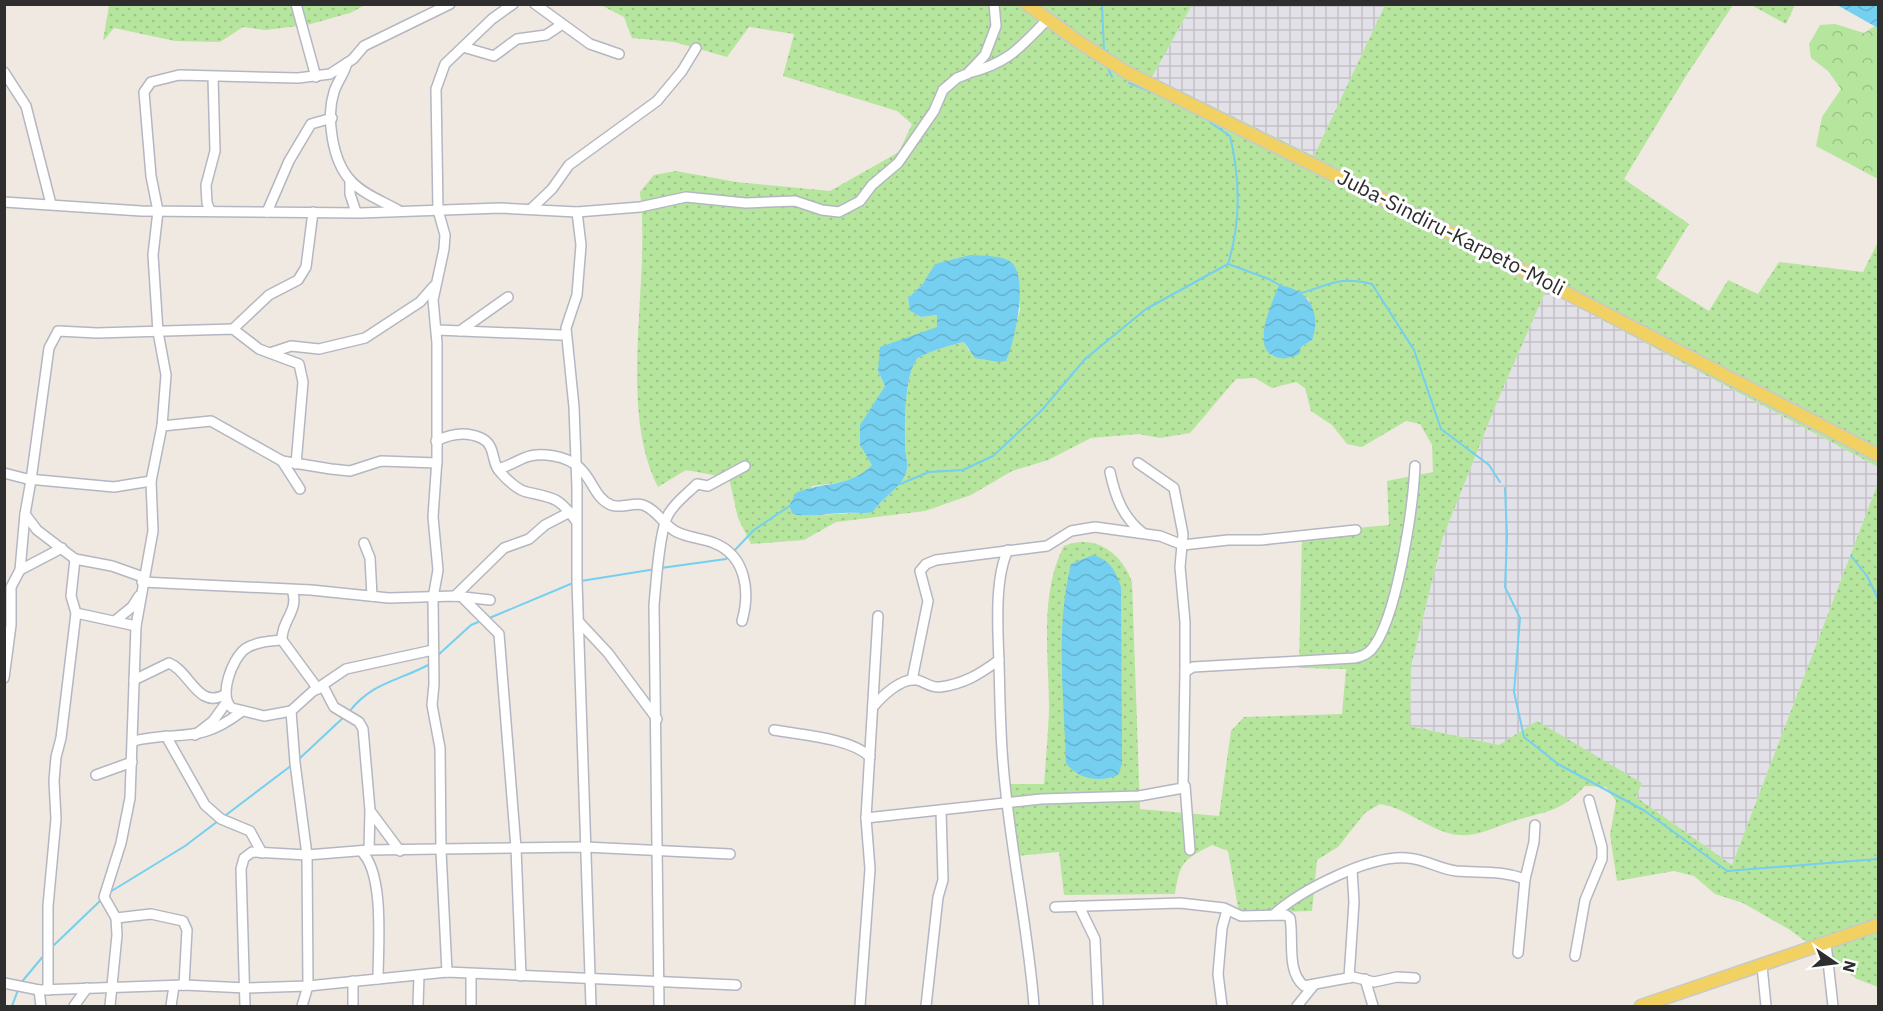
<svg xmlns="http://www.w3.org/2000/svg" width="1883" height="1011" font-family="'IBM Plex Sans',sans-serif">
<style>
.industrial{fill:url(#industrial-grid)}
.grass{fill:url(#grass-dots);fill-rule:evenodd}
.forest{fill:url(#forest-crowns)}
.water{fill:url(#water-waves)}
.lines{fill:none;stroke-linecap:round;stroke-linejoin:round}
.stream{stroke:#75cff0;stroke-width:2}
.minor-casing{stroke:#b4b7c1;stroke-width:12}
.major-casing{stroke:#c9c9c9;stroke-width:15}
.minor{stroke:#fff;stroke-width:9}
.major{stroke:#f2d163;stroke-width:12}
.labels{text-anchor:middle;stroke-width:6;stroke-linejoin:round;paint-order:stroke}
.street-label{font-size:21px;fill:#2e2e2e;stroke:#fff}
</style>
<defs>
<pattern id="industrial-grid" width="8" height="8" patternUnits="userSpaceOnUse" patternTransform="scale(1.5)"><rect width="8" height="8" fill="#e3e1e8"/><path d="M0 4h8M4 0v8" fill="none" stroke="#c3c1c7"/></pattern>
<pattern id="grass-dots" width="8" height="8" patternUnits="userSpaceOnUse" patternTransform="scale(1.5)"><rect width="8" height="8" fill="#b6e59e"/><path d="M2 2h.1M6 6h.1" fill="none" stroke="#9dc588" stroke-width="1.8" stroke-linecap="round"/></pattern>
<pattern id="forest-crowns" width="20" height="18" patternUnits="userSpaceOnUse" patternTransform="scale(1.5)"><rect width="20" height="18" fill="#b6e59e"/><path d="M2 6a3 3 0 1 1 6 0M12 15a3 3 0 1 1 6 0" fill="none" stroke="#9dc588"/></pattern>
<pattern id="water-waves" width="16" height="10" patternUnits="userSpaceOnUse" patternTransform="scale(1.5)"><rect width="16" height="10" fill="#75cff0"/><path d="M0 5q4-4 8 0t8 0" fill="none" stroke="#66b2ce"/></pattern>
</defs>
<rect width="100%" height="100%" fill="#efe9e1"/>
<g class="industrial">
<polygon points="1192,5 1385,5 1314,156 1152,77"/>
<polygon points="1546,290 1878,467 1878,483 1732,865 1636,797 1642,783 1499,745 1410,726 1411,666 1443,537 1497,402"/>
</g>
<g class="grass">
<polygon points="109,5 365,5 350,13 307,25 265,30 243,27 220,42 175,41 114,28 103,41"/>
<path d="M601 5H1192L1152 77 1314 156 1385 5H1733L1686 76 1624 179 1689 224 1656 278 1709 311 1728 280 1758 294 1779 262 1863 272 1878 242V467L1546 290 1497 402 1443 537 1411 666 1410 726 1499 745 1537 721 1642 783 1636 797 1732 865 1878 483V987L1857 979 1790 930 1743 903 1715 894 1694 876 1674 871 1617 881 1610 835 1616 801 1606 787 1585 786C1559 814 1544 811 1511 822 1490 829 1471 840 1448 833 1424 826 1405 808 1380 804L1365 813 1338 847 1317 860 1312 911 1239 913 1228 851 1212 845C1183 860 1180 862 1175 894L1064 895 1059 852 1016 856 1010 784H1044C1046 760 1048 735 1049 710 1049 658 1039 593 1064 546 1095 533 1122 553 1132 582L1140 809 1219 816 1231 731 1244 717 1342 714 1346 669 1299 668 1302 533 1389 525 1387 481 1433 472 1432 445 1420 424 1406 421 1362 447 1347 444 1332 425 1311 411 1305 388 1296 382 1272 388 1255 378 1236 379 1190 433 1160 438 1139 434 1091 438 1048 460 1012 471 971 495 925 511 836 522 804 540 751 544 738 518 729 478 686 470 658 487C617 406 651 282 640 192L654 175 676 171 736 182 830 191 899 152 912 124 897 111 783 76 794 34 749 27 727 57 674 42 632 38 624 17ZM970 255 1004 259 1018 289 1020 310 1006 361 969 351 964 342C957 343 921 354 917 359 904 376 905 424 905 446 905 453 908 462 907 469 904 487 882 497 873 512L802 516 812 486C834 483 856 483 872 465L860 426 885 386 878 371 937 327 939 319 937 315 921 317 910 311 908 298 922 285 936 264ZM1280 285 1309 299 1312 340 1301 347 1290 358 1272 356 1263 337Z"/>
<polygon points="1751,5 1795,5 1786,24"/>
</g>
<polygon class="forest" points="1835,24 1864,33 1875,26 1878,28 1878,179 1816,146 1822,117 1841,89 1828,71 1811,58 1809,44 1820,25"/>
<g class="water">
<polygon points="1837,5 1878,5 1878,28"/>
<path d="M970 255C982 256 1001 255 1011 262 1029 277 1015 342 1006 361L999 362 975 358 964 342C957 343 921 354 917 359 904 376 905 424 905 446 905 453 908 462 907 469 904 487 882 497 873 512 862 514 853 512 843 513 827 513 809 518 793 514L789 506 796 493C821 482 852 487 872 465L860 445V425L885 386 878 371 880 347 937 327V315L921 317 910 311 908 298 922 285 935 264Z"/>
<path d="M1279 285C1309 289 1322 313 1312 340L1301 347 1299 354C1291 358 1284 360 1276 357 1249 348 1273 302 1279 285Z"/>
<path d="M1093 555C1110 560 1116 571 1121 587L1122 764 1118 775C1100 783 1077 779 1066 763 1064 696 1055 630 1071 564Z"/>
</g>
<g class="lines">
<g class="stream">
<polyline points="1102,4 1104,52"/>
<polyline points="1106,64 1112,77"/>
<polyline points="1129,83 1152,92"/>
<polyline points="1228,264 1269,279 1281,286"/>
<path d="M1301 293C1333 284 1338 276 1372 284L1414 350 1441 429 1489 465 1500 482"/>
<path d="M900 484 929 472 963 470 993 456 1042 410 1085 359 1146 309 1228 264C1241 222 1240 178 1230 136L1211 123 1208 118"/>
<polyline points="1505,488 1507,536 1505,587 1520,618 1514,692 1524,737 1558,764 1645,811 1727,871 1878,859"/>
<polyline points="733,552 754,530 791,505"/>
<polyline points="1851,556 1867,576 1878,599"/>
<polyline points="661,568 726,559 729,556"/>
<polyline points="581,581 656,569"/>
<polyline points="487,619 573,583"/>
<polyline points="437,656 471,625 481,621"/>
<path d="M349 712C372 682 399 681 430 664"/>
<polyline points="299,759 345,716"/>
<polyline points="222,818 292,765"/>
<polyline points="110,892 185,846 218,821"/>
<polyline points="51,948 101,900"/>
<polyline points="20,984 45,954"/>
<polyline points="12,1006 18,990"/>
</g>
<defs>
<g id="minor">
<polyline points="296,4 316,77"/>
<polyline points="535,4 590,44 619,54"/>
<polyline points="463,47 494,56 517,39 546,35 561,25"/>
<path d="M347 63C344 74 337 82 334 92 326 117 332 161 351 181 363 194 382 201 398 210"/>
<polyline points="4,72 26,106 51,204"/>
<path d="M969 73C1010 62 1019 48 1048 19"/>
<polyline points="350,180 350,194 356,212"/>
<polyline points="4,202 141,211 360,213 500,208 577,212 640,207 686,197 746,203 795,201 822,210 839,212 860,201 872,185 898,163 934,111 943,90 957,78 967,74 985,55 996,26 994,4"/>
<polyline points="531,209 552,189 569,165 657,101 682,71 696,48"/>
<polyline points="210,210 207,203 206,185 215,151 213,77"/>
<polyline points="267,212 289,161 311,124 332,118"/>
<polyline points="577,212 581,245 577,295 566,328 574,407 577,488 577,581 591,1006"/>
<polyline points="233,329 269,295 298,280 306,267 313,212"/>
<polyline points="437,330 561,335"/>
<polyline points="460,331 508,297"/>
<polyline points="270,353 291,346 319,349 365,338 420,302 434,286"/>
<polyline points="162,426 211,421 282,461 331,469 350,471 381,461 437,463"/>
<path d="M436 441C450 434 466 431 481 438 497 445 490 463 501 473 506 479 519 491 527 492 554 498 559 497 576 521"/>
<polyline points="282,461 300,489"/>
<polyline points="1138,463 1174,488 1183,534 1180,567 1185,622 1185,672"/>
<path d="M498 469C522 462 524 451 554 456 594 463 588 495 611 505 621 509 633 502 643 505 656 509 663 524 675 531 687 538 702 538 714 543 747 556 750 593 742 621"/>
<path d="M1110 472C1115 496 1123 518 1143 533"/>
<polyline points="4,473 31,480 25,514 37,530 75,559 112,566 143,577"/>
<polyline points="28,479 114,487 151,481"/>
<polyline points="31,480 49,348 58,331 97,333 233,329 259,349 299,364 303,382 296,464"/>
<polyline points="364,543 370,558 372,596"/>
<path d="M1008 550C994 579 998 631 999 663 1000 696 1000 729 1003 763 1009 844 1028 925 1034 1006"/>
<polyline points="75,559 71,596 76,613 136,626"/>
<polyline points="20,570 62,548"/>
<polyline points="142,582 311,590 389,598 455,596 490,600"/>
<path d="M292 590C300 610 281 621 282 640L318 689"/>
<polyline points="455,596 504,548 529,539 545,525 570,512"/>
<polyline points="464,599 499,634 516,848 521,976"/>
<polyline points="116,620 132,607 139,596"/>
<polyline points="580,623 608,653 657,719"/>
<path d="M282 640C270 641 255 642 245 649 232 659 218 696 232 708L264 716 291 711 312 692 346 669 433 650"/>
<polyline points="4,678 11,625 11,587 20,570 25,514"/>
<path d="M134 680 169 663C190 671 198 711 226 694"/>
<polyline points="912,680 928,601 920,571 926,564 936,560 1047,546 1071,531 1095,527 1160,536 1183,545 1228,540 1261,540 1356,530"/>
<polyline points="323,686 334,707 359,722 363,729 370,810 369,850"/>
<path d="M873 707C882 696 902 677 917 680 925 682 931 688 940 687 964 684 980 674 999 660"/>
<polyline points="291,711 295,763 307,855 308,986 302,1006"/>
<path d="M774 730C801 735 851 738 870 757"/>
<polyline points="195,735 213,721 226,703"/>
<polyline points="166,736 205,805 221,819 250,831 262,853"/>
<path d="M133 741C180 730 198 745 241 712"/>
<polyline points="96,775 132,762"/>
<polyline points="1185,786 1190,850"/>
<polyline points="371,812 400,851"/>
<path d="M866 818 1041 799 1139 796 1183 788 1185 672 1193 667 1354 658C1361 657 1366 655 1371 650 1397 621 1413 507 1415 466"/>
<path d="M361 851C385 873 378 947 378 979"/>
<polyline points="1079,906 1095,939 1098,1006"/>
<path d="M1055 907 1180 903 1224 908 1241 916 1286 915 1290 918C1294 939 1286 971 1304 986L1353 977 1374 982 1397 977 1415 978"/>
<path d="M1273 915C1301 890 1369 855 1407 858 1425 859 1439 869 1456 871 1481 873 1501 870 1525 879"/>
<polyline points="116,918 151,914 183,921 187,930 184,985"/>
<polyline points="1826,944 1833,1006"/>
<polyline points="1518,953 1525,879 1534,842 1535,825"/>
<polyline points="1575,956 1585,900 1602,859 1602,847 1589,800"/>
<polyline points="1762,966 1766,1006"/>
<polyline points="447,972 441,851 440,748 432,705 434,684 433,598 438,570 433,517 437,459 437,343 433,300 444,249 445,235 438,210 436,89 445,64 492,19 513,4"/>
<polyline points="471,975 471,1006"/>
<polyline points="1349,978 1354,902 1352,870"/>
<polyline points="1365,979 1373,1006"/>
<polyline points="4,983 39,990 184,985 246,988 308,986 447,972 736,985"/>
<polyline points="39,990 41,1006"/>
<polyline points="48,990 48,906 56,819 54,781 56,757 61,738 76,613"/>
<polyline points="74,1006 87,988"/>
<polyline points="110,1006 117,935 116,918 104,897 121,843 130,798 136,626 153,531 151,481 162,426 166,375 158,332 153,255 158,211 151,176 144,92 151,82 179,75 298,78 330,74 353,59 364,46 450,4"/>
<polyline points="171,1006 174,986"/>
<polyline points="245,1006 241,869 244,858 252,852 307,855 369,850 585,847 730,854"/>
<polyline points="353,1006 353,981"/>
<polyline points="418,1006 419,975"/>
<path d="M659 1006 654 605C656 585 659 532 668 515 675 502 687 494 697 484L708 486 745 466"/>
<polyline points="860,1006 870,869 866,818 878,616"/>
<polyline points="926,1006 938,897 943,880 941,810"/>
<polyline points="1222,1006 1218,974 1222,928 1227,910"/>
<polyline points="1297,1006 1314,985"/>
</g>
<g id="major">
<polyline points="1027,4 1079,42 1128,73 1453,234 1878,455"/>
<polyline points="1641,1006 1878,925"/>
</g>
</defs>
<use href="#minor" class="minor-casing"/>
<use href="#major" class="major-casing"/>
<use href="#minor" class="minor"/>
<use href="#major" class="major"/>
</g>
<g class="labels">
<g class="street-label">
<text transform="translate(1451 233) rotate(27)" y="7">Juba-Sindiru-Karpeto-Moli</text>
</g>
</g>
<rect width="1883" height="1011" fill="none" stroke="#2e2e2e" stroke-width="12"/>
<g transform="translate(1835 963) rotate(104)" stroke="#ffffff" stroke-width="4.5" paint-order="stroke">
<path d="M0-4.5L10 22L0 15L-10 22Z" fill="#2e2e2e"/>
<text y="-9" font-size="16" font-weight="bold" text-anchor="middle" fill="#2e2e2e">N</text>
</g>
</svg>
